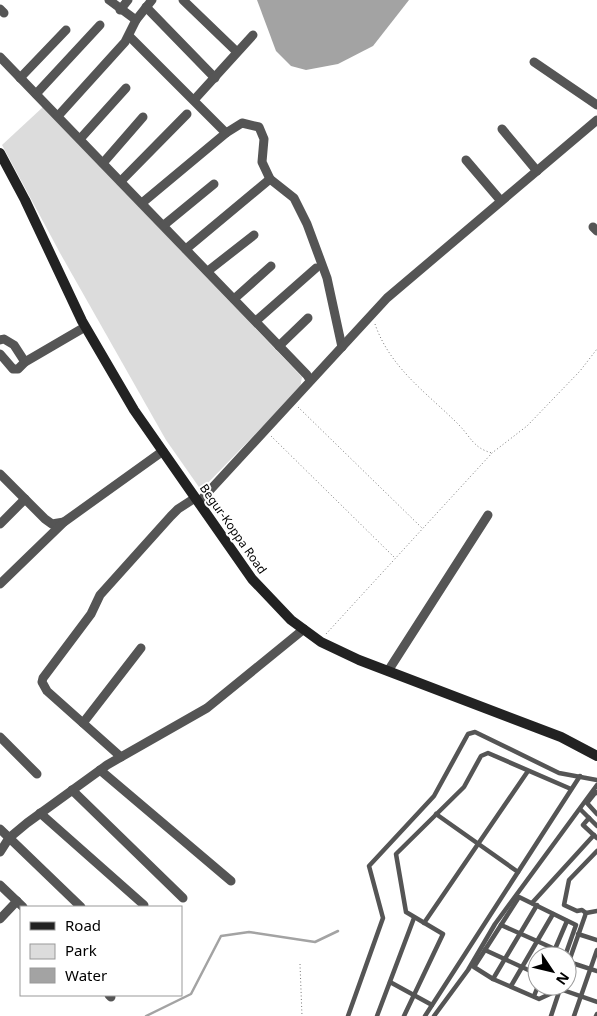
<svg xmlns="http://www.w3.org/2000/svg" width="597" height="1016" font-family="'Noto Sans',sans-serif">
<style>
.green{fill:#dcdcdc}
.water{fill:#a3a3a3}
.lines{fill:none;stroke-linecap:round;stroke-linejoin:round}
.stream{stroke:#a3a3a3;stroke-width:2.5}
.path{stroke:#777;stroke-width:1;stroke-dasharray:1 2.5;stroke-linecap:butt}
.lane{stroke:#555;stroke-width:4.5}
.street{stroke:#555;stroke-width:9}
.secondary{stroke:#222;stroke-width:10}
.labels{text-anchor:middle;stroke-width:4;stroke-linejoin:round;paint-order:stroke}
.street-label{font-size:12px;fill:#000;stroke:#fff}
</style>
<rect width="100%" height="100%" fill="#fff"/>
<polygon class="green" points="43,107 302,377 300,388 201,490 166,440 60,253 2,145"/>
<polygon class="water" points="257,0 409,0 373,46 338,64 306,70 291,66 276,51"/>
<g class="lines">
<polyline class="stream" points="146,1016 191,994 221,936 249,932 315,942 338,931"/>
<g class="path">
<path d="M375 324C390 368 427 393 458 424 471 437 473 448 492 453"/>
<polyline points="298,407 422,528"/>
<polyline points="271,436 395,558"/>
<polyline points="326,634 492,453 527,426 580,371 597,349"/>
<polyline points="300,964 302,1016"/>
</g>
<g class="lane">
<polyline points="597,793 596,792 587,803 597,814"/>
<polyline points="580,809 597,826"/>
<polyline points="436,814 518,872"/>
<polyline points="589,818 583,825 597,838"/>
<polyline points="532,903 594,835"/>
<polyline points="586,913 582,910 577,911 564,905 569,880 597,851"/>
<polyline points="424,923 528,771"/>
<polyline points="501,925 566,954"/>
<polyline points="578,934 597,940"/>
<polyline points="485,950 537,974"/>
<polyline points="552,956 567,921"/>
<polyline points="569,962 597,971"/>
<polyline points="567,967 586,913 597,911"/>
<polyline points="493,979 537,905"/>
<polyline points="390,982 432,1005"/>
<polyline points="511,986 553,914"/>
<polyline points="554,986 552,993 539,999 493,979 474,967 519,897 576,925 565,956"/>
<polyline points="560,989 597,1002"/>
<polyline points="534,996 538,986"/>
<polyline points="348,1016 383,918 369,866 434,796 468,734 475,732 559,773 597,780"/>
<polyline points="377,1016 414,918"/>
<polyline points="404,1016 443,934 406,912 396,854 464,787 481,756 488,753 571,789"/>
<polyline points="425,1016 580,776"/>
<polyline points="434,1016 468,970 495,924 597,785"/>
<polyline points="551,1016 561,986"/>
<polyline points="574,1016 597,950"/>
<polyline points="596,1016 597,1014"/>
</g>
<g class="street">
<polyline points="109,0 136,20"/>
<polyline points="183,0 237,52"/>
<polyline points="146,7 215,78"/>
<polyline points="0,9 4,13"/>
<polyline points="120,10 128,0"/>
<polyline points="129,36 226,133 242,123 259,127 264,139 262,162 270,179 294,198 307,224 327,278 342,347"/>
<polyline points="0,57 307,375 310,380"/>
<polyline points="534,62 597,105"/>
<polyline points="20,78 66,30"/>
<polyline points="36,94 100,25"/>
<polyline points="194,100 253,35"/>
<polyline points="58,116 125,42 136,20 152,0"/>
<polyline points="502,129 537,171"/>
<polyline points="80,139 126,88"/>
<polyline points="466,160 501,201"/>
<polyline points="103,163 143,117"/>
<polyline points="121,181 187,114"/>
<polyline points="142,203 226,133"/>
<polyline points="164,225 214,184"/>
<polyline points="593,227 597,231"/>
<polyline points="186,249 270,179"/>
<polyline points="208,271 254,235"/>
<polyline points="234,299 271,266"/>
<polyline points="256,321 316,268"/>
<polyline points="0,340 4,339 14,345 25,362"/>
<polyline points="279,346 308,318"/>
<polyline points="0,354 13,369 18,369 25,362 85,327"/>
<polyline points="0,474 45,519 52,524 64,522"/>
<polyline points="199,502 387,298 597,120"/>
<polyline points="0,524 25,499"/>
<polyline points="0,584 64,522 163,451"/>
<polyline points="388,671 488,515"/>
<polyline points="83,723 141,648"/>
<polyline points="0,737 37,774"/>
<polyline points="121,757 47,691 42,682 43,678 91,614 100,595 171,516 178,509 195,498"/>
<polyline points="100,770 231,881"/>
<polyline points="72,790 183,898"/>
<polyline points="40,813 144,905"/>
<polyline points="0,829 81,907"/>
<polyline points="0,852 9,838 27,823 107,765 207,708 304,629"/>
<polyline points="0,885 23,907"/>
<polyline points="0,919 17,901"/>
<polyline points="109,995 111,997"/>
</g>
<polyline class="secondary" points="0,153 25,200 82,321 134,410 252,579 291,620 321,642 359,660 561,737 597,756"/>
</g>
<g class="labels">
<g class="street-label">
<text transform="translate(233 529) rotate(55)" y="4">Begur-Koppa Road</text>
</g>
</g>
<rect x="20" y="906" width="162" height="90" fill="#ffffff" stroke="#999999"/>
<rect x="30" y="922" width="25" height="8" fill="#222222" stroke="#999999"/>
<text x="65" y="931" font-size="15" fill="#000000">Road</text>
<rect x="30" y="944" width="25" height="15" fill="#dcdcdc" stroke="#999999"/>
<text x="65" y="956" font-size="15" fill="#000000">Park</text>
<rect x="30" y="968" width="25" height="15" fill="#a3a3a3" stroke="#999999"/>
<text x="65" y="981" font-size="15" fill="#000000">Water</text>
<g transform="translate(552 971) rotate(125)"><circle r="24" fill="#ffffff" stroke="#999999"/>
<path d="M0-4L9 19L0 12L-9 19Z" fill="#000000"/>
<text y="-8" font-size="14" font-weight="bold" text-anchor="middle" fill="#000000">N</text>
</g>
</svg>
